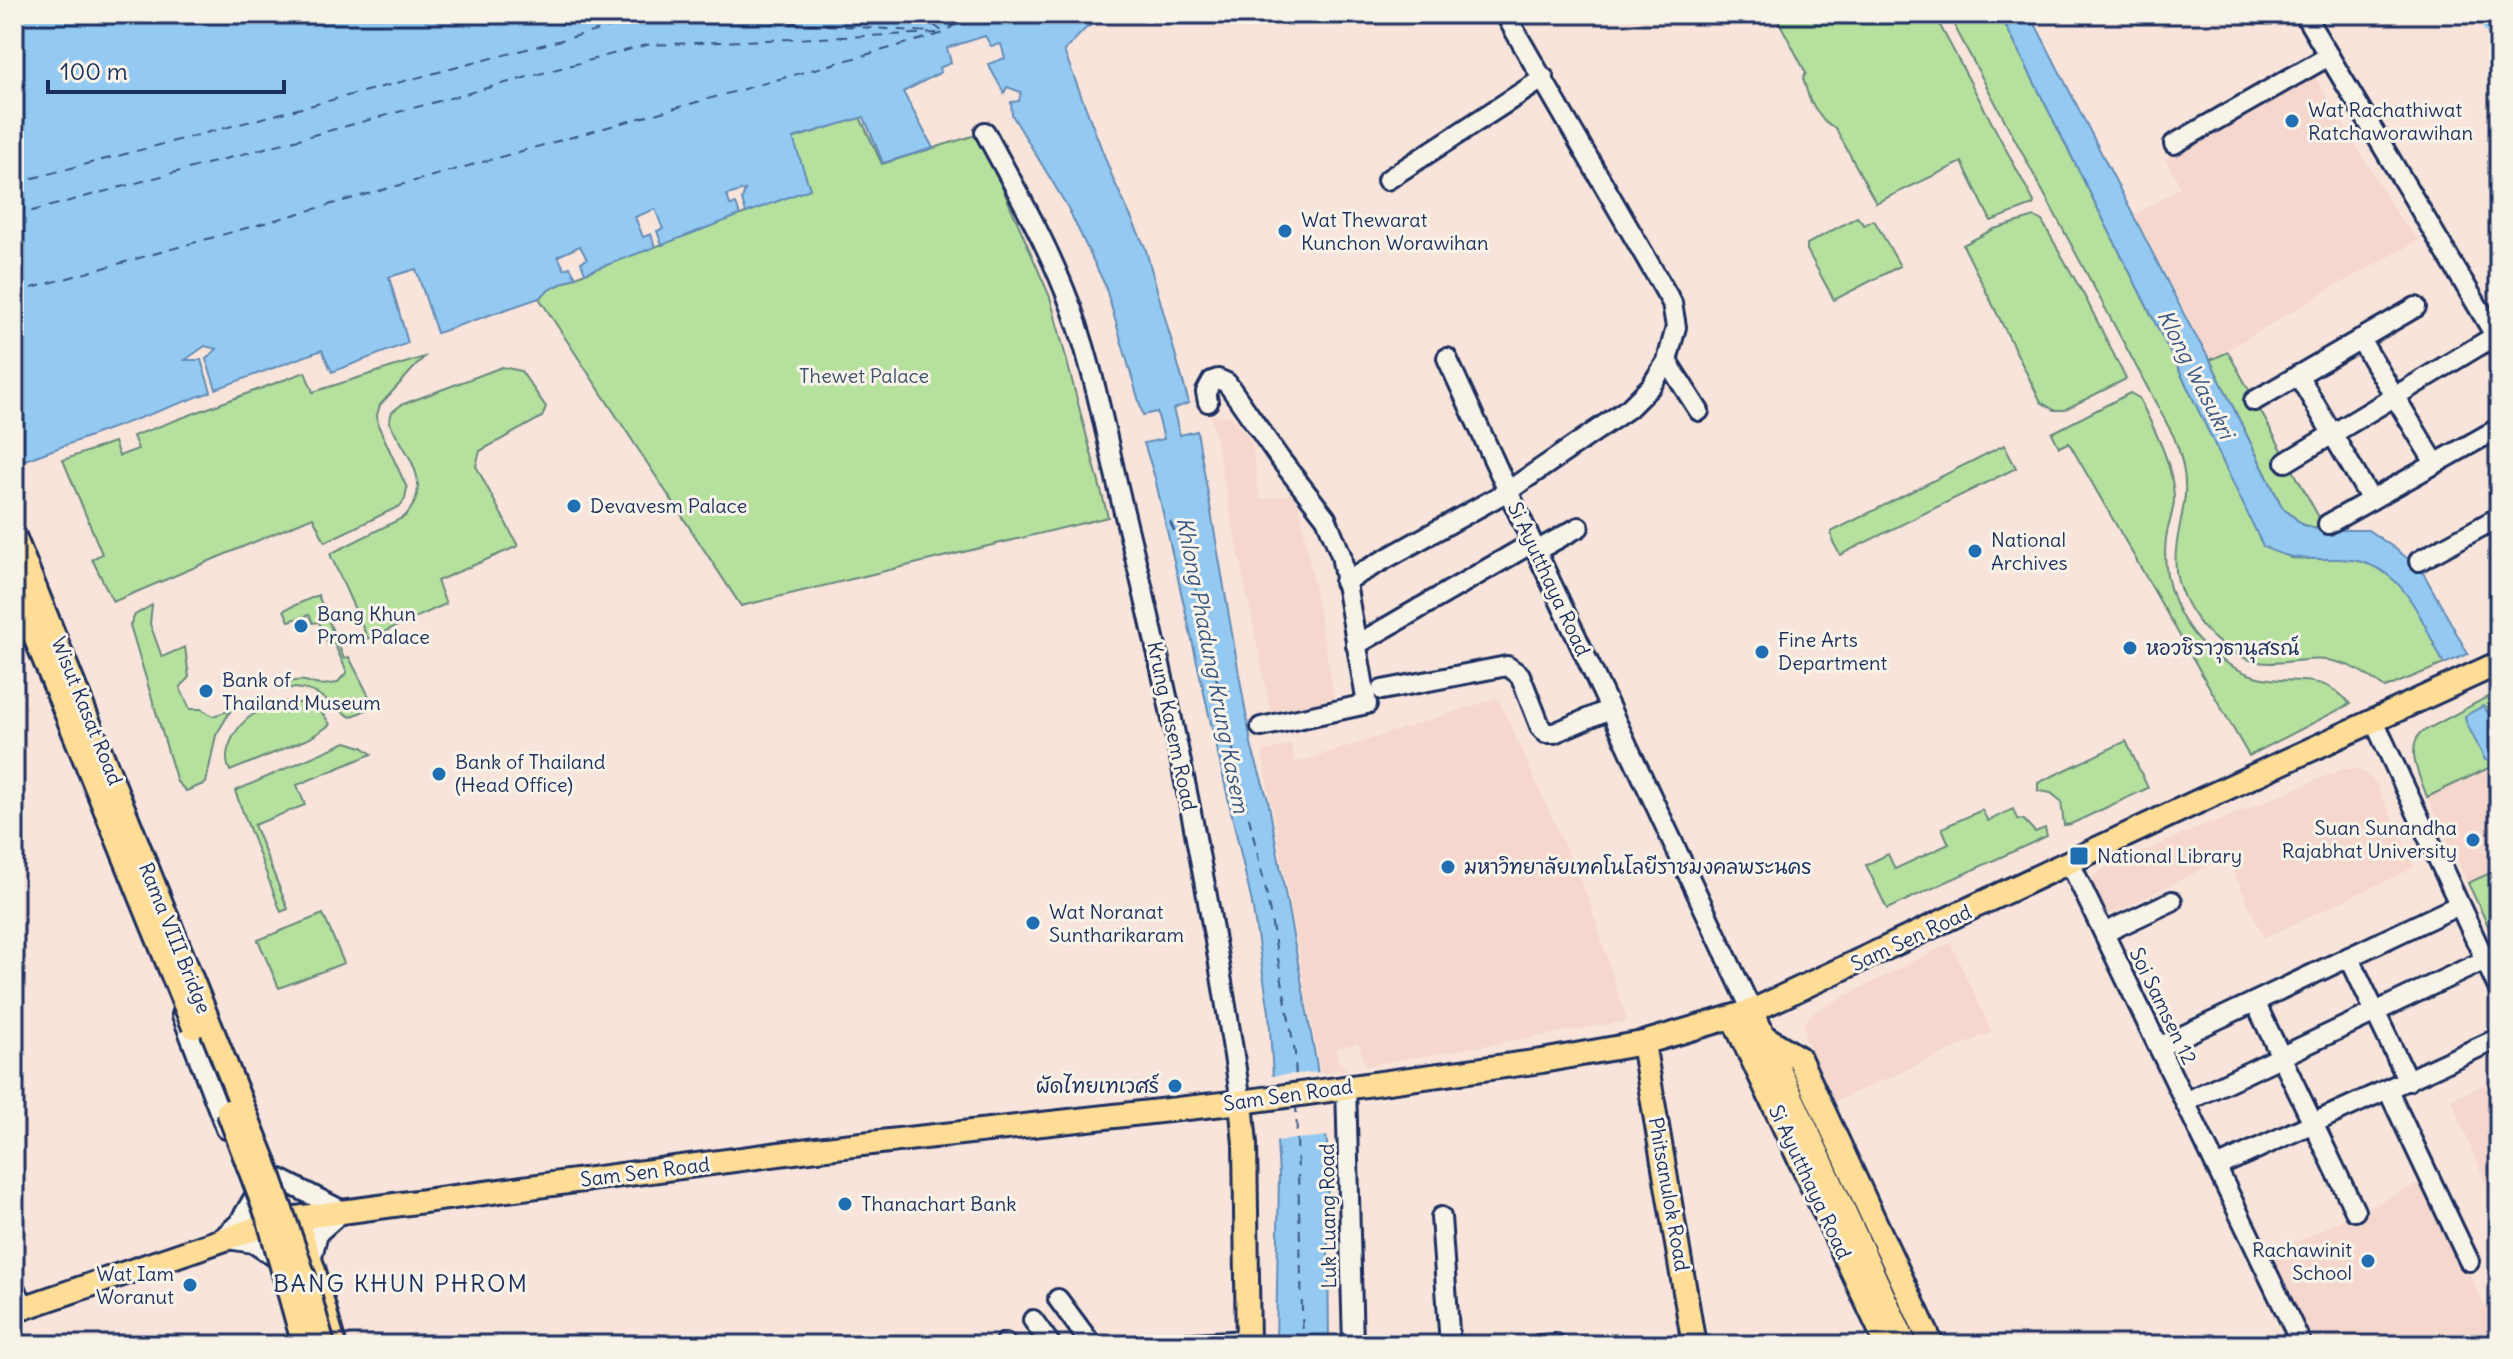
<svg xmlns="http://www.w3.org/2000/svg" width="2513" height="1359" font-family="Delius,'Playpen Sans Thai',sans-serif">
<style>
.built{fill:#f5d7ce}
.green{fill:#b5e09d;stroke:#68887e;stroke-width:2}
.water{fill:#94caf2;stroke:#648cb7;stroke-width:2}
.pier{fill:#f8e4da}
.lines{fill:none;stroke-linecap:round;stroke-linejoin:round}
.canal{stroke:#94caf2;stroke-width:16}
.ferry{stroke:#395683;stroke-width:2;stroke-dasharray:10 8;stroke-linecap:butt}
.minor-casing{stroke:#1b2f5e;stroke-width:24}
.major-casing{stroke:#1b2f5e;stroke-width:28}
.minor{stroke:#f7f3e8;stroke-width:18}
.major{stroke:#fedd96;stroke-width:22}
.major-bridge-casing{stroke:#1b2f5e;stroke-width:28;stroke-linecap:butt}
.major-bridge{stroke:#fedd96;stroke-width:22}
.poi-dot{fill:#1f6fb2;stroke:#f7f3e8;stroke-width:3}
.labels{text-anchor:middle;stroke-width:6;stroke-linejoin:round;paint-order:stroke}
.poi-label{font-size:20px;fill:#1b2f5e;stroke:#f7f3e8;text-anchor:start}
.park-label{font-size:20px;fill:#3a526b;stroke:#f7f3e8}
.street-label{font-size:20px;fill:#1b2f5e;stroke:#f7f3e8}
.water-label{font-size:22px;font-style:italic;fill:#395683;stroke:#f7f3e8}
.quarter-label{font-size:24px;letter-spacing:2px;fill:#1b2f5e;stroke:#f7f3e8}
</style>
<rect width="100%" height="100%" fill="#f8e4da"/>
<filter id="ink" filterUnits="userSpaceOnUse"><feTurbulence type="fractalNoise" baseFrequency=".0125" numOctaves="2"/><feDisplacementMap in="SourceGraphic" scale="16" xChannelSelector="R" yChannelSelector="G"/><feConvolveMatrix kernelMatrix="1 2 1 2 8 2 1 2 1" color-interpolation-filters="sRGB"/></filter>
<g filter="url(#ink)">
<g class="built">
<polygon points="2313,74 2398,216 2419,240 2330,289 2210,360 2134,215 2181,187 2165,159"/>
<polygon points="1211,416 1233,417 1251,441 1260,500 1297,493 1335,701 1271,713"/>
<polygon points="1498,698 1589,900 1627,1021 1365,1066 1359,1043 1335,1048 1338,1062 1348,1069 1321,1074 1262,752 1291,744 1296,763"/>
<polygon points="2499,763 2499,949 2427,797"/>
<polygon points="2343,769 2357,769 2367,774 2377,785 2415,867 2264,938 2227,857 2105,917 2090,888 2091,881 2099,871 2210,822 2212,824"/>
<polygon points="1950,943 1992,1032 1834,1102 1804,1035 1805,1022 1814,1012"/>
<polygon points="2499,1078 2499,1215 2451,1099"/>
<polygon points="2424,1181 2499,1334 2499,1345 2312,1345 2269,1255"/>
</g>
<g class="green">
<polygon points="1775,14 1934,14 2034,202 2033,205 1991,221 1962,162 1876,203 1836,129 1824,121 1810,101 1803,78 1806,73"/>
<path d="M1948 14H2000L2185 382 2240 497 2290 558C2313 560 2336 557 2359 560 2406 566 2425 628 2444 664L2385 688C2370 677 2355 666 2337 662 2315 656 2292 663 2269 663 2227 662 2190 621 2178 582 2171 556 2180 529 2184 503 2188 480 2183 459 2174 437Z"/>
<polygon points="860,117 882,164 979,134 1050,297 1108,517 741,606 539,298 550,289 585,273 810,189 792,139"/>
<polygon points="1857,217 1864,225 1874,220 1900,266 1834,300 1807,250 1807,244"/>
<polygon points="2035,217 2042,221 2085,297 2126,379 2064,410 2054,410 2041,402 1963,245 1994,229"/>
<polygon points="2228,352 2326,530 2303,525 2282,507 2210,360"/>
<polygon points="424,357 380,405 377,415 378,425 407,488 405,499 400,506 325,542 313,517 113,602 92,559 102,554 63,460 114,442 119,456 138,449 133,436 305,372 313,392"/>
<path d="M502 367 521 371 546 407 542 417 480 451 476 466 518 546 437 581 446 604 368 639 330 554 404 517C436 485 406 454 389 422L392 412 401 405Z"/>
<path d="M2130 393 2139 398C2154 430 2172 460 2174 496 2175 510 2168 524 2166 538 2161 581 2178 624 2211 652 2224 663 2239 671 2254 676 2292 687 2321 669 2350 704L2249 756 2069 443 2059 447 2052 433Z"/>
<polygon points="2004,445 2016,468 1840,555 1833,542 1831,532"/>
<path d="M318 595 344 659 349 657 374 706 351 717C325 704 322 687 287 688V683C300 679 303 680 315 684 321 686 331 684 337 683L347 672 334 643 328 645 319 622 313 623 309 615 289 621 284 610Z"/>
<polygon points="152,605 150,624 162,657 185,647 189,677 180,688 190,709 201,709 213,716 231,710 216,735 206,783 186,791 177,782 130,625 135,615"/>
<path d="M2487 697 2499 721V763L2427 797C2420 777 2406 753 2420 733Z"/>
<path d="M286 702C304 702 322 707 330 725L310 738 230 771C220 752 237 724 254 714 264 709 276 706 286 702Z"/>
<polygon points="2126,741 2148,788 2071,824 2064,825 2061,801 2051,793 2038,791 2038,783"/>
<polygon points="346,742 362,747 372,754 297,785 305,805 254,825 288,909 281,912 235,791"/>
<polygon points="2013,809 2017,819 2024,820 2035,832 2045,828 2047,836 1887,909 1866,865 1888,854 1895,869 1949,844 1942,828 1982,810 1988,821"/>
<polygon points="2499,869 2499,949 2468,883"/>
<polygon points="323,914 344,963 279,988 258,940"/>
</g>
<g class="water">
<polygon points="14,14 1118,14 1087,27 1064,51 1114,181 1145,247 1189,403 1173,409 1180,435 1197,431 1252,749 1268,800 1316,1061 1327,1143 1329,1345 1276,1345 1279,1175 1269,1012 1252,903 1155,478 1144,443 1164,439 1157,412 1143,415 1105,285 1067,206 1012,115 1011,102 1019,101 1021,92 1007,87 1004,93 988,64 1005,58 1001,44 991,46 985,36 947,48 951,63 939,68 941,72 903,92 933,148 883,163 864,117 793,138 810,189 746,213 742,200 745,190 727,195 730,205 736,204 740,215 662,245 657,231 663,229 655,209 635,217 643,237 651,234 655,247 585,273 581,262 587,259 580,246 558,256 564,269 570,267 576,277 550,289 539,298 437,333 416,269 389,277 408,343 332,372 322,350 216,389 206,359 217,349 205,346 185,360 201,360 211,392 14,464"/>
<path d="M2000 14H2030L2191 328 2210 360 2282 507 2303 525 2320 530H2368L2393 547 2421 569 2468 654 2444 664C2418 614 2402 558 2336 559 2308 559 2287 560 2263 546L2185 382Z"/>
<polygon points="2483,706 2492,717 2499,731 2499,760 2492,762 2485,760 2466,722 2465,716"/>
</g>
<polygon class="pier" points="1321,1072 1330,1136 1273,1141 1269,1076"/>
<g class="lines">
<polyline class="canal" points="2484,14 2499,39"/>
<g class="ferry">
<polyline points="664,14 931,32"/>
<polyline points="919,14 943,32"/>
<polyline points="943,14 944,32"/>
<polyline points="955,26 975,14"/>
<polyline points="950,27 962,14"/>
<polyline points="14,183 661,14"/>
<polyline points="14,216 646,45 938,33"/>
<polyline points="14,293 944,33 968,14"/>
<polyline points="1170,522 1189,562 1265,886 1295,1053 1296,1085"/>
<polyline points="1296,1103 1303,1345"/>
</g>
<defs>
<g id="minor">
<polyline points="1505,14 1672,303 1676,327 1667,361 1651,386 1629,408 1508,491 1752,1011"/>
<polyline points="2304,14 2499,342"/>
<path d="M985 132C1013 184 1042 234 1064 289 1094 361 1106 440 1125 516 1173 709 1212 905 1241 1102"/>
<polyline points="2174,144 2329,56"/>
<polyline points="1387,180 1544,78"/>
<polyline points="2360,339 2435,463"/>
<polyline points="1667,361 1699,411"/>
<polyline points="2298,375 2371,500"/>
<polyline points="2254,401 2416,307"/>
<polyline points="1208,402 1206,392 1212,381 1218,379 1227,383 1280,459 1326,518 1341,555 1367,704 1261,727"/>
<polyline points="2286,462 2495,336"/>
<polyline points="2328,524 2499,428"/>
<polyline points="1536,551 1579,527"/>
<polyline points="2419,561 2499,517"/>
<polyline points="1344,582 1508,491 1447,358"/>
<polyline points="1356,645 1532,543"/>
<polyline points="1382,690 1507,666 1520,675 1541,728 1546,733 1554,733 1610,709"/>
<polyline points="2374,721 2499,990"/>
<polyline points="2070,863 2302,1345"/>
<polyline points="2104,933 2172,901"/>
<polyline points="2349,957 2408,1081"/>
<polyline points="2255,1002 2355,1211"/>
<polyline points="182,1015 226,1129"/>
<polyline points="2159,1047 2459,905"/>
<polyline points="1346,1086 1353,1345"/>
<polyline points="2388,1090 2469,1261"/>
<polyline points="2185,1102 2485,960"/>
<polyline points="2217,1167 2499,1038"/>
<polyline points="280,1179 343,1211 318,1233 311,1261"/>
<polyline points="1441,1217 1450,1345"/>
<polyline points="223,1237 239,1223 253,1199"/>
<polyline points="228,1239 253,1243 273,1256"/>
<polyline points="14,1288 26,1307"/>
<polyline points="1058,1299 1092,1345"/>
<polyline points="1033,1320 1051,1345"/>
<polyline points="1005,1343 1006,1345"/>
<polyline points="1159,1345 1247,1340"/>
<polyline points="1539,1345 1556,1344"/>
</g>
<g id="major">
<polyline points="1752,1011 1906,1345"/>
<polyline points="1733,1018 1887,1345"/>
<polyline points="1765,1037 1799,1058 1932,1345"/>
<polyline points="1643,1043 1694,1345"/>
<polyline points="1241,1102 1245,1144 1248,1345"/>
<polyline points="296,1218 314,1271 334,1345"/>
<polyline points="14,1311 281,1220 817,1149 1241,1102 1542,1061 1643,1043 1752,1011 2199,801 2499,663"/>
</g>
</defs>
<use href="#minor" class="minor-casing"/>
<use href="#major" class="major-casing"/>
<use href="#minor" class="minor"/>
<use href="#major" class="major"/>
<defs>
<g id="major-bridge">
<polyline points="14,536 264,1160 305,1280 323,1345"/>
<polyline points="14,585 194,1027"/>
<polyline points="228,1111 269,1220 304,1345"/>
</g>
</defs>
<use href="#major-bridge" class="major-bridge-casing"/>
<use href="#major-bridge" class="major-bridge"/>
</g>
</g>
<g class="poi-dot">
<circle cx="2292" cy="121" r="8"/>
<circle cx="1285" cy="231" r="8"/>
<circle cx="574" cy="506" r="8"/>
<circle cx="1975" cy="551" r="8"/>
<circle cx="301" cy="626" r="8"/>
<circle cx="2130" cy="648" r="8"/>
<circle cx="1762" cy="652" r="8"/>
<circle cx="206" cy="691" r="8"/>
<circle cx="439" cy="774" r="8"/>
<circle cx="2473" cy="840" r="8"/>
<rect x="2069" y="846" width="20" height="20" rx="4"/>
<circle cx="1448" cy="867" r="8"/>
<circle cx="1033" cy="923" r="8"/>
<circle cx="1175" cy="1086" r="8"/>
<circle cx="845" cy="1204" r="8"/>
<circle cx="2368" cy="1261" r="8"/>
<circle cx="190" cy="1285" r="8"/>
</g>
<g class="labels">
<g class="poi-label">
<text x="2308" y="117">Wat Rachathiwat<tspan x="2308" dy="23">Ratchaworawihan</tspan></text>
<text x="1301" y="227">Wat Thewarat<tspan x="1301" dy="23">Kunchon Worawihan</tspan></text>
<text x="590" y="513">Devavesm Palace</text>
<text x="1991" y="547">National<tspan x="1991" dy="23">Archives</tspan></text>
<text x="317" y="621">Bang Khun<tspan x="317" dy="23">Prom Palace</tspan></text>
<text x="1778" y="647">Fine Arts<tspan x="1778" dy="23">Department</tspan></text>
<text x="2146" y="655">หอวชิราวุธานุสรณ์</text>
<text x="222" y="687">Bank of<tspan x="222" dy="23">Thailand Museum</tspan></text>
<text x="455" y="769">Bank of Thailand<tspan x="455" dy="23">(Head Office)</tspan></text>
<text x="2457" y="835" text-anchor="end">Suan Sunandha<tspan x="2457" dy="23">Rajabhat University</tspan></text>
<text x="2097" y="863">National Library</text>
<text x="1464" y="874">มหาวิทยาลัยเทคโนโลยีราชมงคลพระนคร</text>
<text x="1049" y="919">Wat Noranat<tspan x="1049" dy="23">Suntharikaram</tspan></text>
<text x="1159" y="1093" text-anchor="end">ผัดไทยเทเวศร์</text>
<text x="861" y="1211">Thanachart Bank</text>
<text x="2352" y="1257" text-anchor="end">Rachawinit<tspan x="2352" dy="23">School</tspan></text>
<text x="174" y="1281" text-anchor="end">Wat Iam<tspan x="174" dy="23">Woranut</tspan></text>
</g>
<g class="park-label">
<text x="864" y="383">Thewet Palace</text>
</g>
<g class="street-label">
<text transform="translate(1549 579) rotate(65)" y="7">Si Ayutthaya Road</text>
<text transform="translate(87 711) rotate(68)" y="7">Wisut Kasat Road</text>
<text transform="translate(1172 726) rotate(78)" y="7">Krung Kasem Road</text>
<text transform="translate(175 938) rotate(68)" y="7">Rama VIII Bridge</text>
<text transform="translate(1911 938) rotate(-25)" y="7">Sam Sen Road</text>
<text transform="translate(2163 1006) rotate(64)" y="7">Soi Samsen 12</text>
<text transform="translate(1288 1095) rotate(-8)" y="7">Sam Sen Road</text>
<text transform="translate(645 1172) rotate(-7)" y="7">Sam Sen Road</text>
<text transform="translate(1810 1182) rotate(65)" y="7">Si Ayutthaya Road</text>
<text transform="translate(1669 1194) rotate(80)" y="7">Phitsanulok Road</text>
<text transform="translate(1328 1216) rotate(-91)" y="7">Luk Luang Road</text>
</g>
<g class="water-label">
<text transform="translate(2196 374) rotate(63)" y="8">Klong Wasukri</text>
<text transform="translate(1213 665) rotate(79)" y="8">Khlong Phadung Krung Kasem</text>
</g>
<g class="quarter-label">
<text x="401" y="1292">BANG KHUN PHROM</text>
</g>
</g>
<rect width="2513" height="1359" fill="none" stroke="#f7f3e8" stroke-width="48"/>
<rect x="24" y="24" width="2465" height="1311" fill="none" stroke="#1b2f5e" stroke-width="3" filter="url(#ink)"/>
<path d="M48 80v12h236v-12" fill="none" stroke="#1b2f5e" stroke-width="4"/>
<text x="60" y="80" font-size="24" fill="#1b2f5e" stroke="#f7f3e8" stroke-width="6" paint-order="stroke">100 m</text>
</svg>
